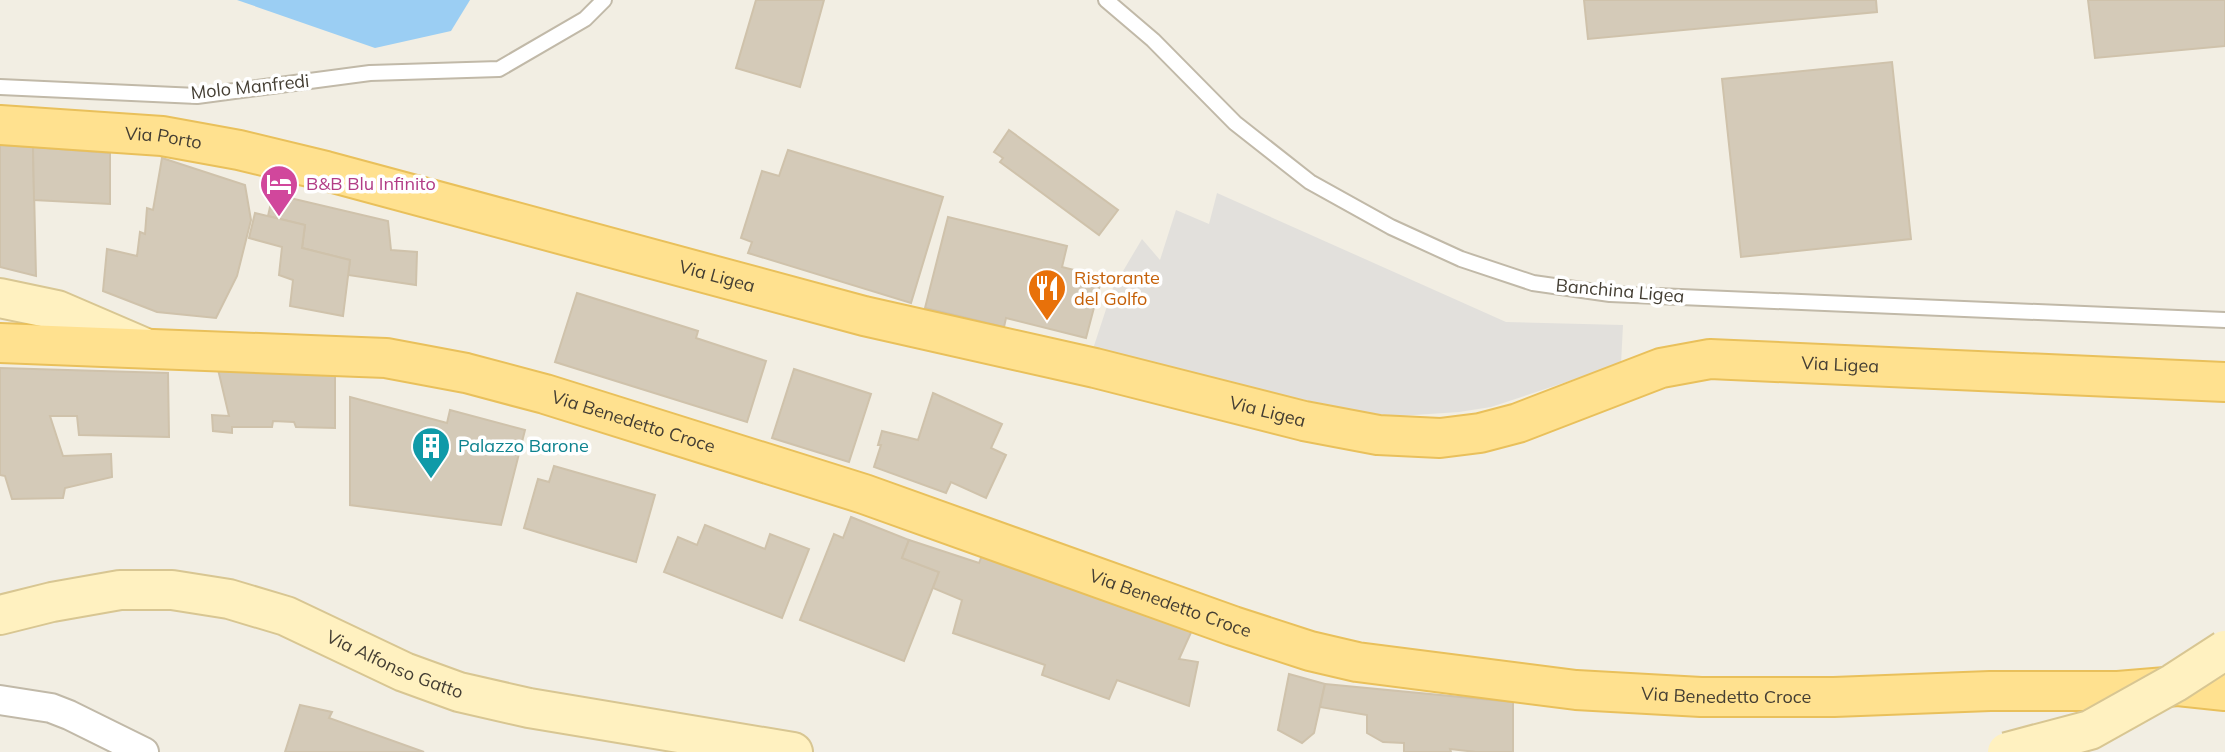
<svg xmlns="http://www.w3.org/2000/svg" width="2225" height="752" font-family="Mulish,sans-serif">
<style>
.parking{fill:#e2e0dc}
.water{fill:#9bcef3}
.building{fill:#d4cab8;stroke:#cfc2ab;stroke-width:2}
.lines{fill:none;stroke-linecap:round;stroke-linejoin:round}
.service-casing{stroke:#c1b9a8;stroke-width:18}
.minor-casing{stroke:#c1b9a8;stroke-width:32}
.secondary-casing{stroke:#d8c692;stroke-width:42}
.primary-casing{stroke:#e9c05b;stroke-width:42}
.service{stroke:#fff;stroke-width:14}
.minor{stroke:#fff;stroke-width:28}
.secondary{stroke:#fff1c0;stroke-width:38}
.primary{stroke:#ffe18f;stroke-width:38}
.secondary-bridge-casing{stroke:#d8c692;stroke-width:42;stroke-linecap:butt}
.secondary-bridge{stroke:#fff1c0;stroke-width:38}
.labels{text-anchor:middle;stroke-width:7;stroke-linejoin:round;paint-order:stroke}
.street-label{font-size:18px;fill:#443e33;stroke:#fff}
.hotel-label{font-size:18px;fill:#b23c85;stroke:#fff;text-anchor:start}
.food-label{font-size:18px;fill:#c56008;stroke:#fff;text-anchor:start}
.culture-label{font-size:18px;fill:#0d838f;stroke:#fff;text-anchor:start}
</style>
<rect width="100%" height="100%" fill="#f2eee3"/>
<polygon class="parking" points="1217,193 1506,322 1623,325 1621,364 1491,407 1459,412 1399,416 1367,413 1091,355 1113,288 1142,239 1160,260 1176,210 1209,224"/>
<polygon class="water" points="237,0 470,0 451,31 375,48"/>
<g class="building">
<polygon points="756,0 824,0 800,87 736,68"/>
<polygon points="1584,0 1876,0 1877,12 1588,39"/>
<polygon points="2088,0 2225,0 2225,46 2095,58"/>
<polygon points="1892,62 1911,239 1741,257 1722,79"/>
<polygon points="1009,130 1118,210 1099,235 1000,162 1003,158 994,152"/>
<polygon points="0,145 33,147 36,276 0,267"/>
<polygon points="33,147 110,153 110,204 34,200"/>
<polygon points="788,150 943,197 911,303 748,253 752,242 741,238 762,171 779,176"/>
<polygon points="162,158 245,185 251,220 237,276 216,318 157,312 103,291 107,249 137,256 140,232 145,234 147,208 153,210"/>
<polygon points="273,194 388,221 391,250 417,252 416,285 348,275 350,260 302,248 305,225 268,216"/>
<polygon points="255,213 305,225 302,248 350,260 343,316 290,306 293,280 279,275 282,247 249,238"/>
<polygon points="948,217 1067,246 1062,267 1102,277 1086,338 1006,318 1004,327 925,308"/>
<polygon points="577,293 698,331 696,338 766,361 747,422 555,362"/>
<polygon points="217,365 335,372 335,428 296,427 294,422 273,421 272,427 232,427 232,433 213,431 212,415 229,416"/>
<polygon points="0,368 168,373 169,437 79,435 77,416 50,416 63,456 111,454 112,477 65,488 63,498 12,499 5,476 0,475"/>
<polygon points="794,369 871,394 849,462 772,438"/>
<polygon points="933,393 1002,424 991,448 1006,455 986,498 951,482 946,493 874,467 881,445 878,445 882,431 918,440"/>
<polygon points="350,397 447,423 450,410 525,430 501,525 350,505"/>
<polygon points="554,466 655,495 636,562 524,528 538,479 549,482"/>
<polygon points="851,517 909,540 902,558 939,572 904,661 800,620 834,534 843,538"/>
<polygon points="705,525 765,549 770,534 809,549 782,618 664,572 678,537 697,545"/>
<polygon points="909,540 979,563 983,553 1193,628 1179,659 1198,662 1189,706 1117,680 1109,699 1042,675 1045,665 953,633 962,600 933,588 939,572 902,558"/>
<polygon points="1289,674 1325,684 1314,733 1302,743 1278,730"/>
<polygon points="1325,684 1513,702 1513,752 1476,752 1450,749 1451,752 1404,752 1404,743 1383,742 1367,733 1367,715 1320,707"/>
<polygon points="300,705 332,712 329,718 424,752 285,752"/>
</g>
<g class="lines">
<defs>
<g id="service">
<polyline points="1106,0 1153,40 1235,123 1310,182 1391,227 1461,259 1533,283 1610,294 2225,320"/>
<polyline points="0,87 197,96 370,73 499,69 585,19 604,0"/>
</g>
<polyline id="minor" points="0,700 51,708 69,715 144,752"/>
<g id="secondary">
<polyline points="0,298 57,310 143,347"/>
<path id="s1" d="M0 615 52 602 120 590H172L229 599 286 616 404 672 459 692 529 708 793 752"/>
</g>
<g id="primary">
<path id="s2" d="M0 125 162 136 239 150 326 171 864 316 1095 368 1304 421 1378 435 1440 438 1480 433 1518 423 1661 368 1710 359 2225 382"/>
<path id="s3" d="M0 343 386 358 466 373 545 394 864 494 1233 626 1310 651 1357 662 1576 690 1701 697H1834L1990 691H2118L2178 686 2225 691"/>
</g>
</defs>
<use href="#service" class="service-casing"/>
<use href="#minor" class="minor-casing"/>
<use href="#secondary" class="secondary-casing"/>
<use href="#primary" class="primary-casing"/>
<use href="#service" class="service"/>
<use href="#minor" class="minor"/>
<use href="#secondary" class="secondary"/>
<use href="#primary" class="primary"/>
<defs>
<polyline id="secondary-bridge" points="2007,752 2090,730 2174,683 2225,650"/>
</defs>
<use href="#secondary-bridge" class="secondary-bridge-casing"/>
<use href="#secondary-bridge" class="secondary-bridge"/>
</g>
<defs>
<symbol id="hotel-pin" viewBox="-11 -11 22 30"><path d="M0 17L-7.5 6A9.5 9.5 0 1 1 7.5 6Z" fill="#d1479c" stroke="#fff"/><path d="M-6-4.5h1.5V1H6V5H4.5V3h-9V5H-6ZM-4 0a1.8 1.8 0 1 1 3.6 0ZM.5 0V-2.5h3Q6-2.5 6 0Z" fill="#fff"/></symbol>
<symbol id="restaurant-pin" viewBox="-11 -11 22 30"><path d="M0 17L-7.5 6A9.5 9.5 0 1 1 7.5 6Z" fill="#e8710a" stroke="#fff"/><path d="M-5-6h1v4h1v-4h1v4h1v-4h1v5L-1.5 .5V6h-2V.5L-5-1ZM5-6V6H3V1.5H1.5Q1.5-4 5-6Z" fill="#fff"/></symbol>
<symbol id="building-pin" viewBox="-11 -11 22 30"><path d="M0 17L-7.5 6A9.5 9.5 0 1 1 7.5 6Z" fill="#0f9aa8" stroke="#fff"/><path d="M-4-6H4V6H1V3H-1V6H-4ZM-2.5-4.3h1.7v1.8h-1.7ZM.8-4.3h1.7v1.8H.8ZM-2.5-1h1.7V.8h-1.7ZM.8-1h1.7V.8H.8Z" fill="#fff"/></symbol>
</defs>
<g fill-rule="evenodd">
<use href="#hotel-pin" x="257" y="162" width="44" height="60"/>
<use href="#restaurant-pin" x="1025" y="266" width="44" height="60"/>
<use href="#building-pin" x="409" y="424" width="44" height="60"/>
</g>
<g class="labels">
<g class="street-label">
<text transform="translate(250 87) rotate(-6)" y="6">Molo Manfredi</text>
<text dy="6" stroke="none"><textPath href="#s2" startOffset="164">Via Porto</textPath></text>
<text dy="6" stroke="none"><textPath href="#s2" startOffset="735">Via Ligea</textPath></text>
<text transform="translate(1620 291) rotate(5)" y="6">Banchina Ligea</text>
<text dy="6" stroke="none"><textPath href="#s2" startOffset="1890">Via Ligea</textPath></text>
<text dy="6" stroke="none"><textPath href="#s2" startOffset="1302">Via Ligea</textPath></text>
<text dy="6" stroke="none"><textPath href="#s3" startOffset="642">Via Benedetto Croce</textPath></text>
<text dy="6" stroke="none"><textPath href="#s3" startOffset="1209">Via Benedetto Croce</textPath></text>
<text dy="6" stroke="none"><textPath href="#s1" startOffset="411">Via Alfonso Gatto</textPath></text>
<text dy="6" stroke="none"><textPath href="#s3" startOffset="1776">Via Benedetto Croce</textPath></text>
</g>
<g class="hotel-label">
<text x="306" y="190">B&amp;B Blu Infinito</text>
</g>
<g class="food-label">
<text x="1074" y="284">Ristorante<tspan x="1074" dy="21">del Golfo</tspan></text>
</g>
<g class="culture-label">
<text x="458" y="452">Palazzo Barone</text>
</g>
</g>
</svg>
